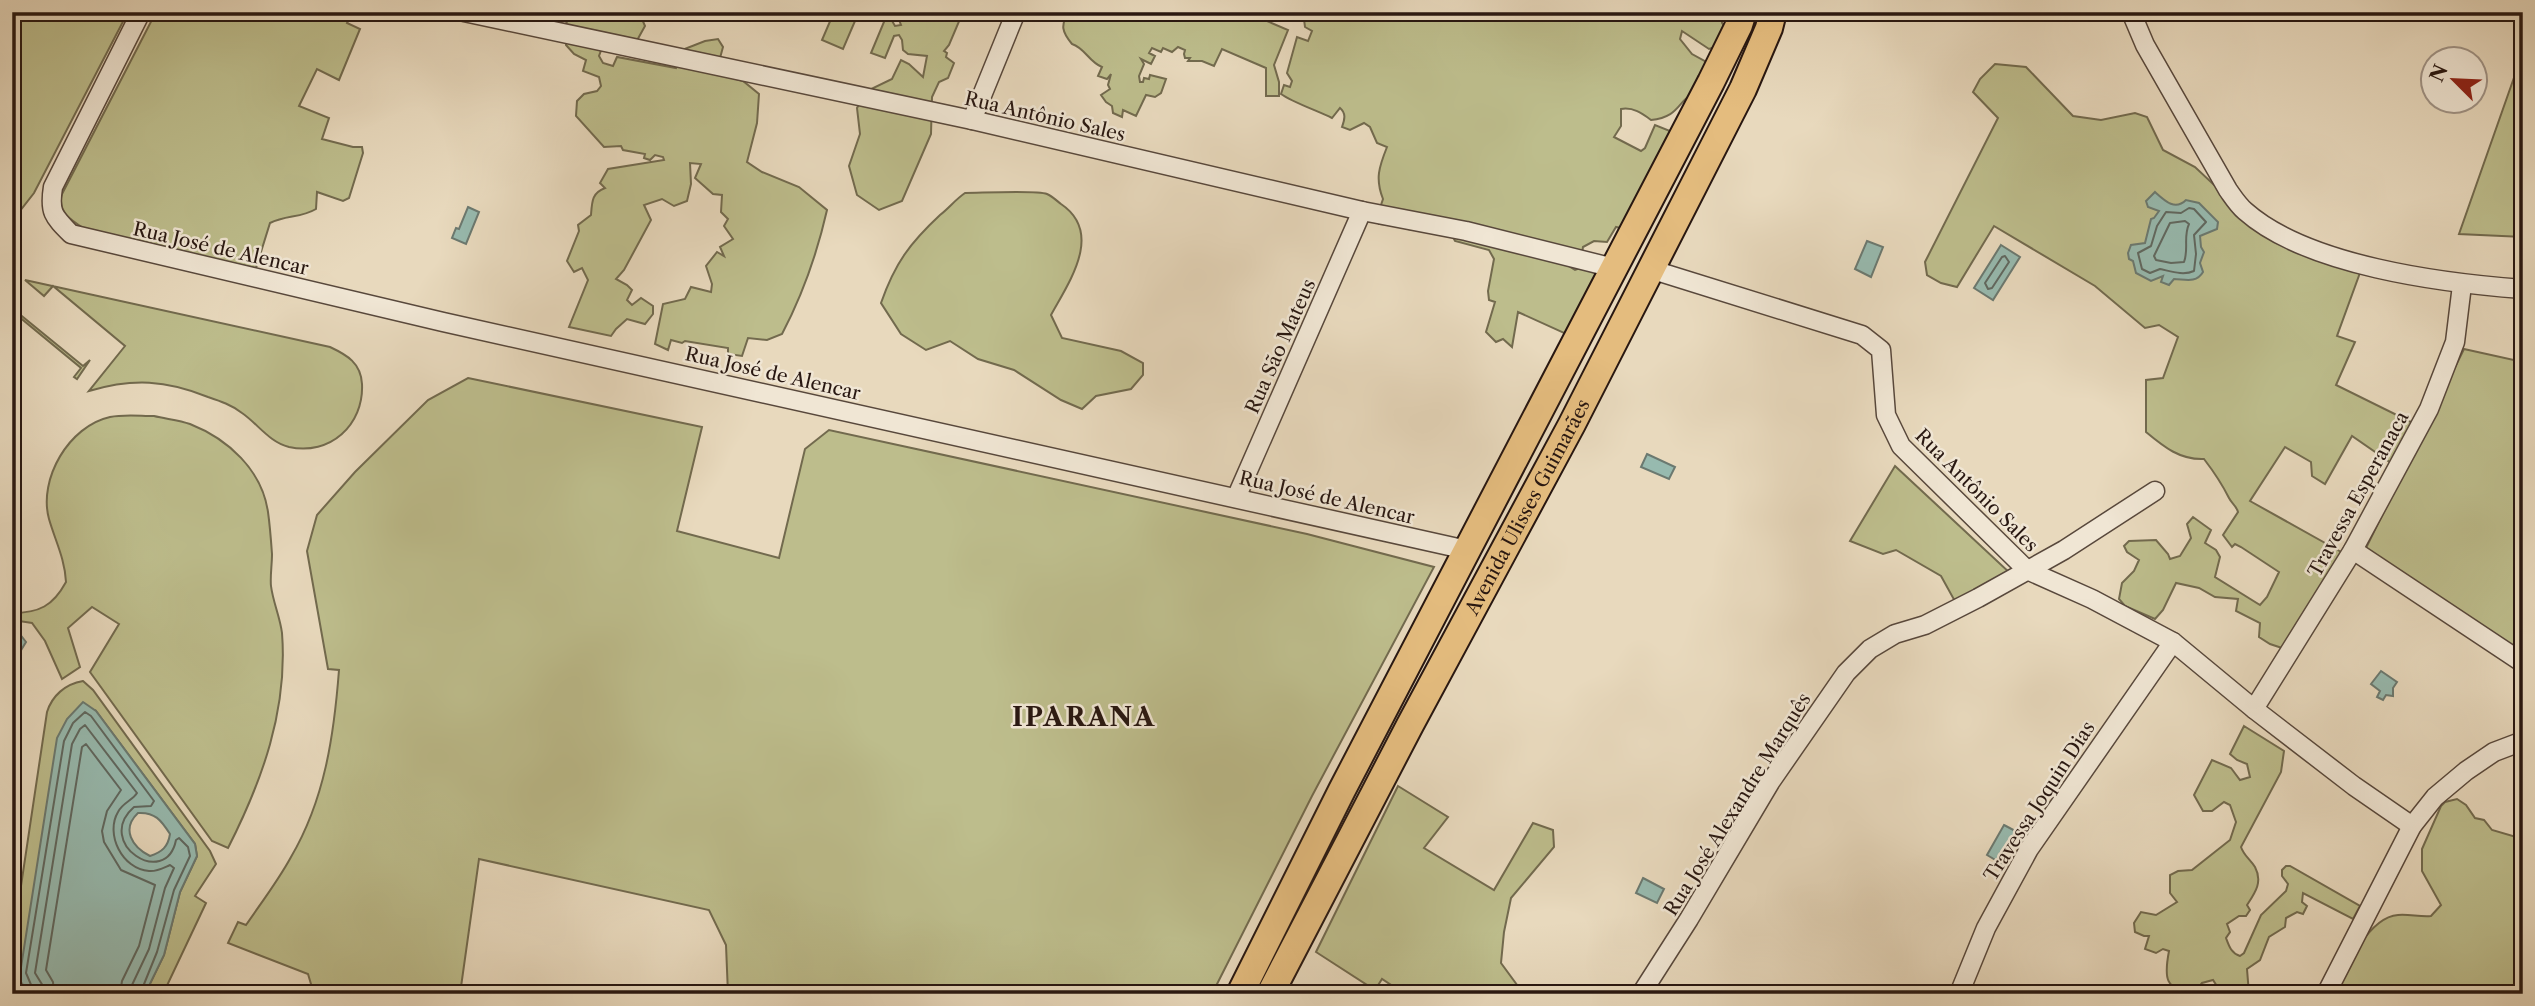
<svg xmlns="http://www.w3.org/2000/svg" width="2535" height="1006" font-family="'Libre Caslon Text',serif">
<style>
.green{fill:#bdbd8c;stroke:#726a4e;stroke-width:2}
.water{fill:#97baaf;stroke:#6b7970;stroke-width:2;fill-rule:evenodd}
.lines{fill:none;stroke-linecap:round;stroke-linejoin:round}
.shore{stroke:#606860;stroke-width:2}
.minor-casing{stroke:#58483c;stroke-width:21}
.primary-casing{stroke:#281711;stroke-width:30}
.minor{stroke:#f0e6d4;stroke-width:18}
.primary{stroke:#e4bc7e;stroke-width:26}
.labels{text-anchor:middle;stroke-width:5;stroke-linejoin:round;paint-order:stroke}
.street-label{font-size:19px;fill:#281711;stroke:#f0e6d4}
.district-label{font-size:26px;font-weight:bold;letter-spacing:2px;fill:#281711;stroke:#f0e6d4}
</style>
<rect width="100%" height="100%" fill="#e8d9bd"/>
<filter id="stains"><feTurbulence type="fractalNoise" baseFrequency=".00286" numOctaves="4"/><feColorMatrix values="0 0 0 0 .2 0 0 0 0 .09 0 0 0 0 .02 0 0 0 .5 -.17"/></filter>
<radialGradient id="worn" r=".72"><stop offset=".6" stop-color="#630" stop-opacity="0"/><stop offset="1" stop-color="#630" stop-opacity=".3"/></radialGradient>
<g class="green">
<polygon points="12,12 128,12 34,193 12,221"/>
<path d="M156 12H352L347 23 360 29 339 80 317 69 299 106 329 118 322 139 353 147H362L363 153 349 198 343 201 317 192 316 209C301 218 286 215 270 223L256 268 91 233C76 223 56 214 62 194Z"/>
<path d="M573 12H639L645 26 635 44 602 48 599 56 603 63 613 66 617 57 676 68 682 50 705 41 718 39 723 47 716 73 743 81 759 94 757 123 747 162 762 172 799 187 827 210C817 254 803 294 782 334L767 340 748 338 742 356 728 354V348L685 341 682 343 671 340 668 350 655 344 663 304 685 299 691 287 711 292 712 284 706 266 717 252 724 256 720 247 733 239 724 226 728 219 721 212 722 195 713 194 695 178 701 164 690 163 691 184 687 201 674 206 662 199 644 205 651 220 624 270 616 279 627 285 632 290 627 300 632 305 641 298 653 306V314L645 324 627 319 616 329 611 336 569 327 588 280 582 268 574 272 567 261 579 231 578 225 591 215C592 201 592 193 605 188L600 183 608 169 664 160 663 157 655 155 650 160 644 158 645 154 623 150 621 146 604 147 576 116 577 101 584 94 597 91 601 86 599 77 583 71 586 60 574 54 566 45 565 25Z"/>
<polygon points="834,12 855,21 843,49 822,40"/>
<polygon points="896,12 963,12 949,45 944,51 947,53 946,57 954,63 948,78 939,82 932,97 931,134 902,201 879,210 857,195 849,166 860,134 857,108 867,91 892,79 901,60 909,64 923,77 927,56 908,54 903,50 902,40 899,35 894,36 885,58 871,53 886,17 891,19 895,26 901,25"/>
<path d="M1069 12H1256L1255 16 1288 30 1274 65 1279 82V96H1266V68L1222 49 1214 66 1202 61H1188L1190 58H1185L1184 54 1185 50 1178 47 1172 52 1163 48 1161 52 1152 48 1149 53 1155 56 1151 64 1141 59 1144 64 1139 76 1140 82H1143L1144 78 1149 79 1150 75 1166 79 1161 93 1155 97 1146 95 1136 116 1123 110 1122 117 1113 113 1112 106 1106 102 1101 95 1110 89 1108 85 1111 74 1107 79 1098 76 1102 67C1089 62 1085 48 1072 44 1062 32 1060 25 1069 12Z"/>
<path d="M1303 12H1722V23L1728 31 1721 45 1709 49 1682 31 1680 39 1692 54 1710 64 1697 93C1677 98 1682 117 1651 120 1642 113 1633 107 1621 109V126L1614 137 1641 151 1645 148 1655 125 1670 131 1635 218 1625 229 1616 227 1607 242 1594 241 1583 247 1582 253 1567 265 1575 270 1583 267 1595 273V285L1575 338 1518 312 1512 347 1503 339 1496 342 1486 332 1495 302 1489 300 1488 291 1494 259 1489 250 1455 241 1450 231C1437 230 1420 232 1408 229 1398 227 1390 224 1379 224L1380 208 1383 199C1375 179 1379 167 1387 147L1377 143 1370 127 1364 123 1350 130 1342 127C1345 119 1346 113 1340 108L1332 118C1318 111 1292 102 1281 94L1284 85 1290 87 1292 81 1287 73 1297 37 1308 41 1312 31 1305 27Z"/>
<polygon points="2523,52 2523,237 2459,234"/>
<path d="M1995 64 2026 67 2073 116 2101 120 2135 113 2147 117 2163 150 2195 167 2228 198 2361 270 2337 336 2355 342 2336 385 2415 424 2394 465 2352 436 2325 484 2312 476 2311 462 2285 447 2250 501 2343 553 2285 649 2270 644 2259 637 2260 623 2236 611 2238 599 2215 597 2199 588 2176 583 2163 610 2155 619 2125 606 2119 599 2122 583 2134 571 2139 560 2127 552 2124 546 2129 541 2156 540 2168 554 2170 559 2180 556 2191 538 2187 524 2193 517 2211 530 2205 543 2216 550 2220 557 2215 577 2260 605 2267 597 2279 572 2241 547 2235 544 2232 547 2223 535 2238 512C2236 505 2232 504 2229 498 2222 484 2214 472 2204 459 2180 460 2164 447 2146 432V380L2163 378 2178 337 2159 325 2145 328 2095 286 1994 226 1957 287 1941 283 1927 275 1925 262 1998 118 1973 92 1980 79Z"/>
<path d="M965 193C981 193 1037 190 1047 194 1052 196 1057 201 1061 204 1104 233 1069 282 1051 315L1062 338 1121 351 1143 363V375L1131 389 1096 396 1082 409 1061 400 1014 370 978 359 950 341 926 350 901 334 881 303C895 263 910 243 940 215 949 208 956 199 965 193Z"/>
<path d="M25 280 330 347C347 355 361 363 362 384 364 425 330 456 289 447 269 442 258 424 242 413 232 405 220 401 208 397 166 380 133 378 89 391L125 346 53 286 44 296Z"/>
<polygon points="12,308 83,366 90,360 77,379 74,377 81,368 12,311"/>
<polygon points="2464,349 2523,362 2523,652 2365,550"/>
<path d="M468 378 702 427 677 531 779 558 805 449 829 430 1307 534 1434 567 1312 796 1212 994H728L726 945 709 910 479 859 460 994H314L308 974 228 943 238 922 246 925C261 903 278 881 291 857 325 799 334 735 339 670L328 669 307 551 317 515 355 472 428 400Z"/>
<path d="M154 416C166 419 179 420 190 424 228 439 262 470 268 512 270 526 271 540 272 554 272 565 270 576 271 586 273 602 280 617 282 633 288 710 262 781 228 848L212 841 90 672 119 624 92 607 68 628 80 667 62 679 45 641 32 623 12 620V613C39 613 53 606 66 582 65 559 55 540 49 519 38 479 69 426 110 417 124 414 140 416 154 416Z"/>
<polygon points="1895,466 2011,574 1957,605 1941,576 1896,550 1883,554 1850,541"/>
<path d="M83 681 93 690 210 851 216 864 195 896 206 903 163 994H145L164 955 180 892 197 856 195 844 96 711 28 991 34 994H12V946L47 712C52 696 65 684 83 681Z"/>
<path d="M2244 726 2284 751 2281 772 2241 847C2244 856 2250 859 2255 867 2263 882 2255 893 2247 905L2250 910 2246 916H2239L2227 924 2230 932 2226 938C2229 946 2231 953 2240 956L2244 953 2261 915 2286 891 2288 884 2282 876V870L2286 866H2290L2360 906 2353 919 2303 893 2302 902 2307 906 2303 914 2297 912 2286 918 2285 927 2269 937 2260 960 2247 969 2249 994H2222L2213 980 2202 983 2195 992C2164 991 2164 977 2169 951L2163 949 2156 953 2145 949 2149 936H2144L2135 932 2134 923 2141 912 2156 915 2177 902 2170 893V875L2178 871 2192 870 2230 840 2236 822 2230 805 2224 802 2212 811H2203L2194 795 2212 760 2231 768 2240 780 2250 777 2247 764 2237 760 2230 754Z"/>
<polygon points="1398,786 1448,817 1424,848 1494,890 1533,823 1553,830 1554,847 1511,898 1504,932 1501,963 1520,989 1519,994 1396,994 1394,987 1382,979 1375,990 1316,952"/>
<path d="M2457 799 2466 805 2475 818 2484 820 2492 830 2523 839V994H2336C2344 968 2369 917 2398 915 2409 914 2420 917 2431 916L2441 905 2422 871V849L2441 806 2445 802Z"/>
</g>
<g class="water">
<path d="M2155 192C2165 201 2175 211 2186 200L2199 203 2218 222 2217 229 2200 236 2201 247 2204 252 2200 263 2203 272C2196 284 2184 279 2174 279L2169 285 2161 282 2163 276 2151 281 2136 273 2133 261 2129 259 2128 253 2131 245 2145 243 2151 219 2154 218 2159 211 2148 207 2146 201Z"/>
<polygon points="468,207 479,212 466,244 452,238 456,228 459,229"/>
<polygon points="1867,241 1883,247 1871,277 1855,269"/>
<polygon points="2001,245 2020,257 1993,300 1974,288"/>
<polygon points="1647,454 1675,467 1669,479 1641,467"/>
<polygon points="12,624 26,642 12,665"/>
<polygon points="2381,671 2397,682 2393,688 2393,696 2386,695 2383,700 2377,697 2380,691 2371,684"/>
<path d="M83 702 96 711 195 844 197 856 180 892 164 955 145 994H34L28 991 19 980 57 738 67 719ZM138 813C155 812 161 820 170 834 168 847 162 852 150 856 132 847 121 829 138 813Z"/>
<polygon points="2004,825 2021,834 2004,865 1987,855"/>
<polygon points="1643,878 1664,889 1657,903 1636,893"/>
</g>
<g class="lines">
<g class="shore">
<path d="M2189 208 2194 209 2206 222 2194 235 2196 254 2194 271C2183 276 2170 271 2160 269L2150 273 2142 269 2138 253 2151 246 2157 226 2166 212 2181 213Z"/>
<path d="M2185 221 2189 224C2183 237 2189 249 2184 262L2171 263 2156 260 2154 256 2170 223Z"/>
<polygon points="2005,256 2009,262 1992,288 1988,289 1985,283 2002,257"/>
<path d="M35 994 26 973 64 741 73 723 85 712 91 716 154 801 151 806 134 807C93 843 166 890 176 840L179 838 188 847 190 856 174 890 157 952 140 994"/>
<path d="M44 994 43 986 35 973 72 744 80 729 85 725 137 793C133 800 122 803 118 812 105 834 122 869 149 871 156 872 163 868 170 865L174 868 165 888 149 949 132 985 131 994"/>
<polyline points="54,994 53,982 46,970 82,747 86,744 121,790 107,811 102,831 104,842 121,870 155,885 139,946 122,981 120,994"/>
</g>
<defs>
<g id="minor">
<path d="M141 12 53 187C49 212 53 216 71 234L443 322 1467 550"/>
<polyline points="464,12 972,120 1362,211 1466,231 1614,268"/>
<path d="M2131 12 2145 45 2228 190C2233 197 2238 205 2245 211 2307 266 2442 283 2523 289"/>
<polyline points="972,120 1016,12"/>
<polyline points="1650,269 1862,335 1881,350 1886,415 1901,446 2027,570 2092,599 2173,642 2254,709 2354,786 2412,826"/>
<polyline points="1236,498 1362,211"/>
<polyline points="2353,550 2523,663"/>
<polyline points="2254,709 2353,550 2429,409 2455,342 2462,285"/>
<polyline points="1641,994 1689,919 1771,781 1846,673 1870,649 1895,634 1925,625 1978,598 2064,550 2155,491"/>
<polyline points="1959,994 1986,928 2029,849 2173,642"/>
<polyline points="2326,994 2412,826 2435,797 2466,771 2494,752 2523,741"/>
</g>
<g id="primary">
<polyline points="1240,994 1342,790 1711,82 1739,25 1743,12"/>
<path id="s1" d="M1270 994 1410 725 1572 424 1743 89 1769 28 1773 12"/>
</g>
</defs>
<use href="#minor" class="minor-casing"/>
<use href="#primary" class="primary-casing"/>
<use href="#minor" class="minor"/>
<use href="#primary" class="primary"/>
</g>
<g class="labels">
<g class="street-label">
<text transform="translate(1045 116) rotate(13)" y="7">Rua Antônio Sales</text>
<text transform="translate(221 248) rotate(13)" y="7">Rua José de Alencar</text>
<text transform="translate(1280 346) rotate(-66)" y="7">Rua São Mateus</text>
<text transform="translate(773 373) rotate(13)" y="7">Rua José de Alencar</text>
<text transform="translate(1977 490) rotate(45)" y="7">Rua Antônio Sales</text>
<text transform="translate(2358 494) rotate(-61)" y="7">Travessa Esperanaca</text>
<text transform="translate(1327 497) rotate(13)" y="7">Rua José de Alencar</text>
<text dy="7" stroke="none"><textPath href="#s1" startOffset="551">Avenida Ulisses Guimarães</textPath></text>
<text transform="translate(2039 801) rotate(-57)" y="7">Travessa Joquin Dias</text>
<text transform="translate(1737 804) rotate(-58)" y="7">Rua José Alexandre Marquês</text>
</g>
<g class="district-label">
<text x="1084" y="726">IPARANA</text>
</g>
</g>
<rect width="2535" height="1006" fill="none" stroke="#e8d9bd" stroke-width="42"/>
<rect x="14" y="14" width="2507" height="978" fill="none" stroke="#281711" stroke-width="3.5"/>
<rect x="21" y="21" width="2493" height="964" fill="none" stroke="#281711" stroke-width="2"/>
<g transform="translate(2454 80) rotate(294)"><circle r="33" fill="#f0e6d4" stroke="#a09386" stroke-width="2"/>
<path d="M0-5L12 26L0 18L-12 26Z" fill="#8f2418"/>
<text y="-10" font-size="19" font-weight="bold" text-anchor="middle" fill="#281711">N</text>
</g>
<rect width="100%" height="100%" filter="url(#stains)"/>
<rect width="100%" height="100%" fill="url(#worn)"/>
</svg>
